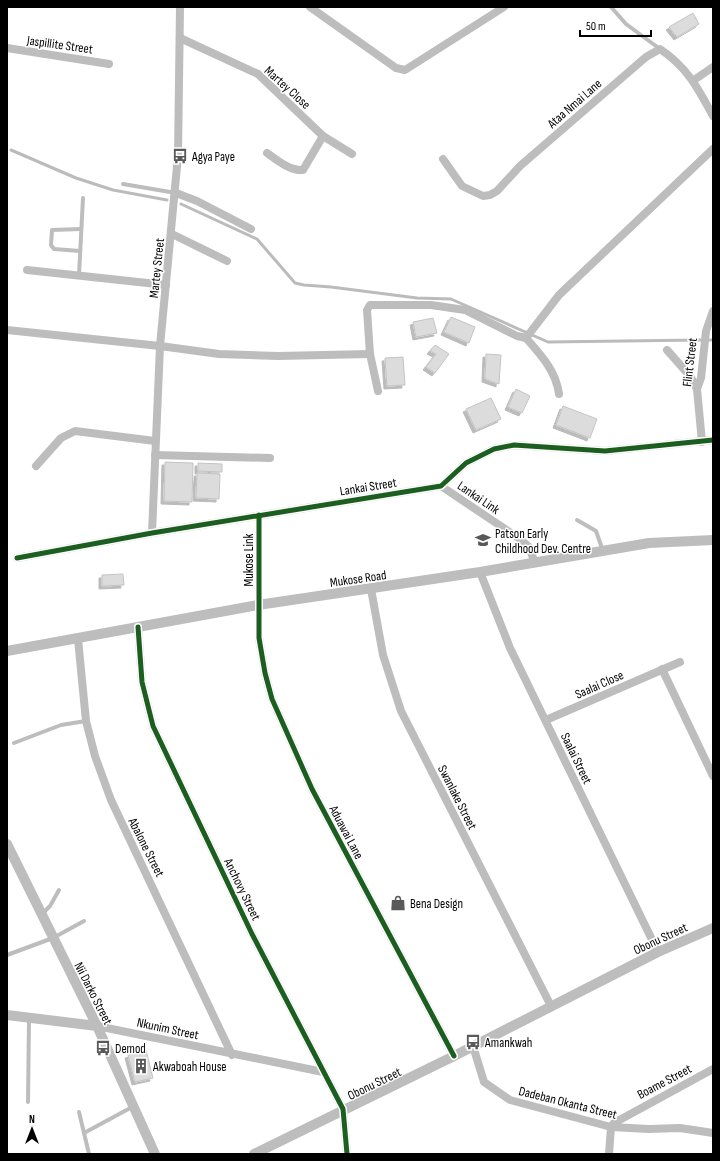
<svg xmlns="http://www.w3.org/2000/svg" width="720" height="1161" font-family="'Sofia Sans Condensed',sans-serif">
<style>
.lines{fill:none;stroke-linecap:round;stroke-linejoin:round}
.stream{stroke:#bbb;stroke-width:3}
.building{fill:#dcdcdc;stroke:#c4c4c4;filter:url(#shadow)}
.service{stroke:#bdbdbd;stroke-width:4}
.minor{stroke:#bdbdbd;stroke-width:8}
.tertiary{stroke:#bdbdbd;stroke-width:10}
.cycleway-casing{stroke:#fff;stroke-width:8}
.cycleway{stroke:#1b5e20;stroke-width:5}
.labels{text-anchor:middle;stroke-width:3;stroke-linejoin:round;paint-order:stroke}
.street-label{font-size:13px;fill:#000;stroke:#fff}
.poi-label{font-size:13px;fill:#000;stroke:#fff;text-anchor:start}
</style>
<defs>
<filter id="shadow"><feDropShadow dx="-3" dy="3" stdDeviation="0" flood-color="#0004"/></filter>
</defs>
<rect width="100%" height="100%" fill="#fff"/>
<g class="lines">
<g class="stream">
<polyline points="11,150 76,178 113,190 167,200"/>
<polyline points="181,204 257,239 295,283 304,285 331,287 417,298 451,299 548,342 700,340"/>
<polyline points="707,340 713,340"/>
</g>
</g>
<g class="building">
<polygon points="693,13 699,24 677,37 669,27"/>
<polygon points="451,317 475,327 469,343 444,332"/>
<polygon points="433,318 437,333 416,337 413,322"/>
<polygon points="435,345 449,354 435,373 426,367 436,354 430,351"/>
<polygon points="486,354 501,355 499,384 485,379"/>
<polygon points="403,357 405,385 387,386 385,358"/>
<polygon points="516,389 530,396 522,413 508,407"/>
<polygon points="491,398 501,419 476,430 466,409"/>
<polygon points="563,406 597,419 590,438 556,425"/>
<polygon points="165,462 193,463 192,502 164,501"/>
<polygon points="198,463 222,464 222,472 198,471"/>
<polygon points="197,473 220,474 219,499 196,498"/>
<polygon points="123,574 124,585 102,586 102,575"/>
<polygon points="146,1050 153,1078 135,1082 128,1055"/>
</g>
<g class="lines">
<g class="service">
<polyline points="611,7 626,24 660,49"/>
<polyline points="123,184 176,193"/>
<polyline points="80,251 54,249 51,245 52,230 81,229"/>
<polyline points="79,275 83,198"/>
<polyline points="577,520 596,531 603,551"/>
<polyline points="14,743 61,725 86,721"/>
<polyline points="42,914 50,906 59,890"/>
<polyline points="7,955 53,938 84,921"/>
<polyline points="28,1102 29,1019"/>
<polyline points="79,1112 89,1154"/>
<polyline points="84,1133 134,1106"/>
</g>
<g class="minor">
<polyline points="310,7 396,68 405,70 504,7"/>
<polyline points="180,38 258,74 323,136 352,154"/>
<polyline points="7,48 109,64"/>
<polyline points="694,80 713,67"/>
<path d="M267 153C277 160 290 171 303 170L323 136"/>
<path d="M443 159 462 186 483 196 490 195 497 191 520 166 646 57 660 49C687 67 698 88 713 116"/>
<polyline points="176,193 197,201 251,229"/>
<polyline points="172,234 227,261"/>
<polyline points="27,270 166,285"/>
<polyline points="7,330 160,346 219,354 278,356 370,354"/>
<path d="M526 338C541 355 556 371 559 394"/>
<polyline points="667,350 690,376 697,389"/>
<polyline points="378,391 370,354 367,310 370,305 431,305 465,310 517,336 526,338 559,295 713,149"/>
<polyline points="702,442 697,389 701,378 706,331 713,311"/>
<polyline points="155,455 270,458"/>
<polyline points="36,466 61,438 75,431 155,441"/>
<polyline points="441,486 520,539 529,547 535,563"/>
<polyline points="259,515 259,638 265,673 272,699 312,789 454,1056"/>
<polyline points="152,533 160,346 178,156 180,7"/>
<polyline points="17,558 152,533 441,486 466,463 494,449 514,445 605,451 713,440"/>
<polyline points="480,572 510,648 658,952"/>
<polyline points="371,589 383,655 401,711 551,1006"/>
<polyline points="138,627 142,682 153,726 252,934 343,1109 347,1154"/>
<polyline points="78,639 86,721 95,756 111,800 232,1055"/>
<polyline points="662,669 713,776"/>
<polyline points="546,720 680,662"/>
<polyline points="97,1026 323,1072"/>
<polyline points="473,1046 484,1082 510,1100 611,1127 649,1129 680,1128 713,1133"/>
<polyline points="609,1154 611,1127 614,1123 713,1069"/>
</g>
<g class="tertiary">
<polyline points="7,651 258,605 480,572 649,543 713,540"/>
<polyline points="7,844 97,1026 155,1154"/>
<polyline points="7,1015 97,1026"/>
<polyline points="254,1154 454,1056 658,952 713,928"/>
</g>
<defs>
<g id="cycleway">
<polyline points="259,515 259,638 265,673 272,699 312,789 454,1056"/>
<polyline points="17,558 152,533 441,486 466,463 494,449 514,445 605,451 713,440"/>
<polyline points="138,627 142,682 153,726 252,934 343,1109 347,1154"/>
</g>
</defs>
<use href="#cycleway" class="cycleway-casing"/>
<use href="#cycleway" class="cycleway"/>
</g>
<defs>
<symbol id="bus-bare" viewBox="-9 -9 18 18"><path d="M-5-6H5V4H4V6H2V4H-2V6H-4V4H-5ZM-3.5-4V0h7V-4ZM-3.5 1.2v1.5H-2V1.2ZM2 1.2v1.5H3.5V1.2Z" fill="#595959" stroke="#fff" stroke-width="2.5" paint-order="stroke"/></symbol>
<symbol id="school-bare" viewBox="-9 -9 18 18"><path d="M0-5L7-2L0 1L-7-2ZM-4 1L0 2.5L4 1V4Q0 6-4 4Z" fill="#595959" stroke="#fff" stroke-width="2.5" paint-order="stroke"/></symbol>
<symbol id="shop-bare" viewBox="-9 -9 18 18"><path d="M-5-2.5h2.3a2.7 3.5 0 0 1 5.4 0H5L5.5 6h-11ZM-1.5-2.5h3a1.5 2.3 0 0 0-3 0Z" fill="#595959" stroke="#fff" stroke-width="2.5" paint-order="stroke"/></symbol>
<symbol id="building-bare" viewBox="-9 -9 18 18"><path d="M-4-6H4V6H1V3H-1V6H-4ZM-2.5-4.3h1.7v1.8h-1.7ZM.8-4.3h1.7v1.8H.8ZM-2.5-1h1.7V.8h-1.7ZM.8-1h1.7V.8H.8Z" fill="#595959" stroke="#fff" stroke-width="2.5" paint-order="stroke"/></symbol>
</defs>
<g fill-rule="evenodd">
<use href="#bus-bare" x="169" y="145" width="22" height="22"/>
<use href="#school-bare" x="472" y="529" width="22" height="22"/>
<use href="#shop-bare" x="387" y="892" width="22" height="22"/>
<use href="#bus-bare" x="462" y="1031" width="22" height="22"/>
<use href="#bus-bare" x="92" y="1037" width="22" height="22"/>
<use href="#building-bare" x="130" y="1055" width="22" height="22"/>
</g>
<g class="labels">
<g class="street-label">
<text transform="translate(60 44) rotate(8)" y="5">Jaspillite Street</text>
<text transform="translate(288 87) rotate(42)" y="5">Martey Close</text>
<text transform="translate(574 103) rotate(-41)" y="5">Ataa Nmai Lane</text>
<text transform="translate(156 268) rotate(-84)" y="5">Martey Street</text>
<text transform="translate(689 362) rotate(-83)" y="5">Flint Street</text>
<text transform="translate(368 486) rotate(-9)" y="5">Lankai Street</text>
<text transform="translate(479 497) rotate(34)" y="5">Lankai Link</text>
<text transform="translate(248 560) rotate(-90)" y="5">Mukose Link</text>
<text transform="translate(358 578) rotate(-8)" y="5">Mukose Road</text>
<text transform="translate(599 684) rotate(-24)" y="5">Saalai Close</text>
<text transform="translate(577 758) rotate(64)" y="5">Saalai Street</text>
<text transform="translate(458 797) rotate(63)" y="5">Swanlake Street</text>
<text transform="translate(347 832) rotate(62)" y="5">Aduawai Lane</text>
<text transform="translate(147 847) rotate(63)" y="5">Abalone Street</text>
<text transform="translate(243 889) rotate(64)" y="5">Anchovy Street</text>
<text transform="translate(660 938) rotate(-25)" y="5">Obonu Street</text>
<text transform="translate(94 993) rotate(63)" y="5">Nii Darko Street</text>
<text transform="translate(168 1028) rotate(12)" y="5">Nkunim Street</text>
<text transform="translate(664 1081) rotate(-28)" y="5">Boame Street</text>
<text transform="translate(374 1083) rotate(-26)" y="5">Obonu Street</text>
<text transform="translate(568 1102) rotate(14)" y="5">Dadeban Okanta Street</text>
</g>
<g class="poi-label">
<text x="192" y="161">Agya Paye</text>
<text x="495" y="538">Patson Early<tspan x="495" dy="15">Childhood Dev. Centre</tspan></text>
<text x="410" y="908">Bena Design</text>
<text x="485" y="1047">Amankwah</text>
<text x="115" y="1053">Demod</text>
<text x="153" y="1071">Akwaboah House</text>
</g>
</g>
<rect width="720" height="1161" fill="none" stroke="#000000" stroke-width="16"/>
<g transform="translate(32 1129)" stroke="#ffffff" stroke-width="3" paint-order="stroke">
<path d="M0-3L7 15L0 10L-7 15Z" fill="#000000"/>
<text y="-6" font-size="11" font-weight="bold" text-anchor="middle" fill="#000000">N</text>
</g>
<path d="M580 30v6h71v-6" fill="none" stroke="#000000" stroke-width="2"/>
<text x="586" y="30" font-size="12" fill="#000000" stroke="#ffffff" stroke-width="3" paint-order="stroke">50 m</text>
</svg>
